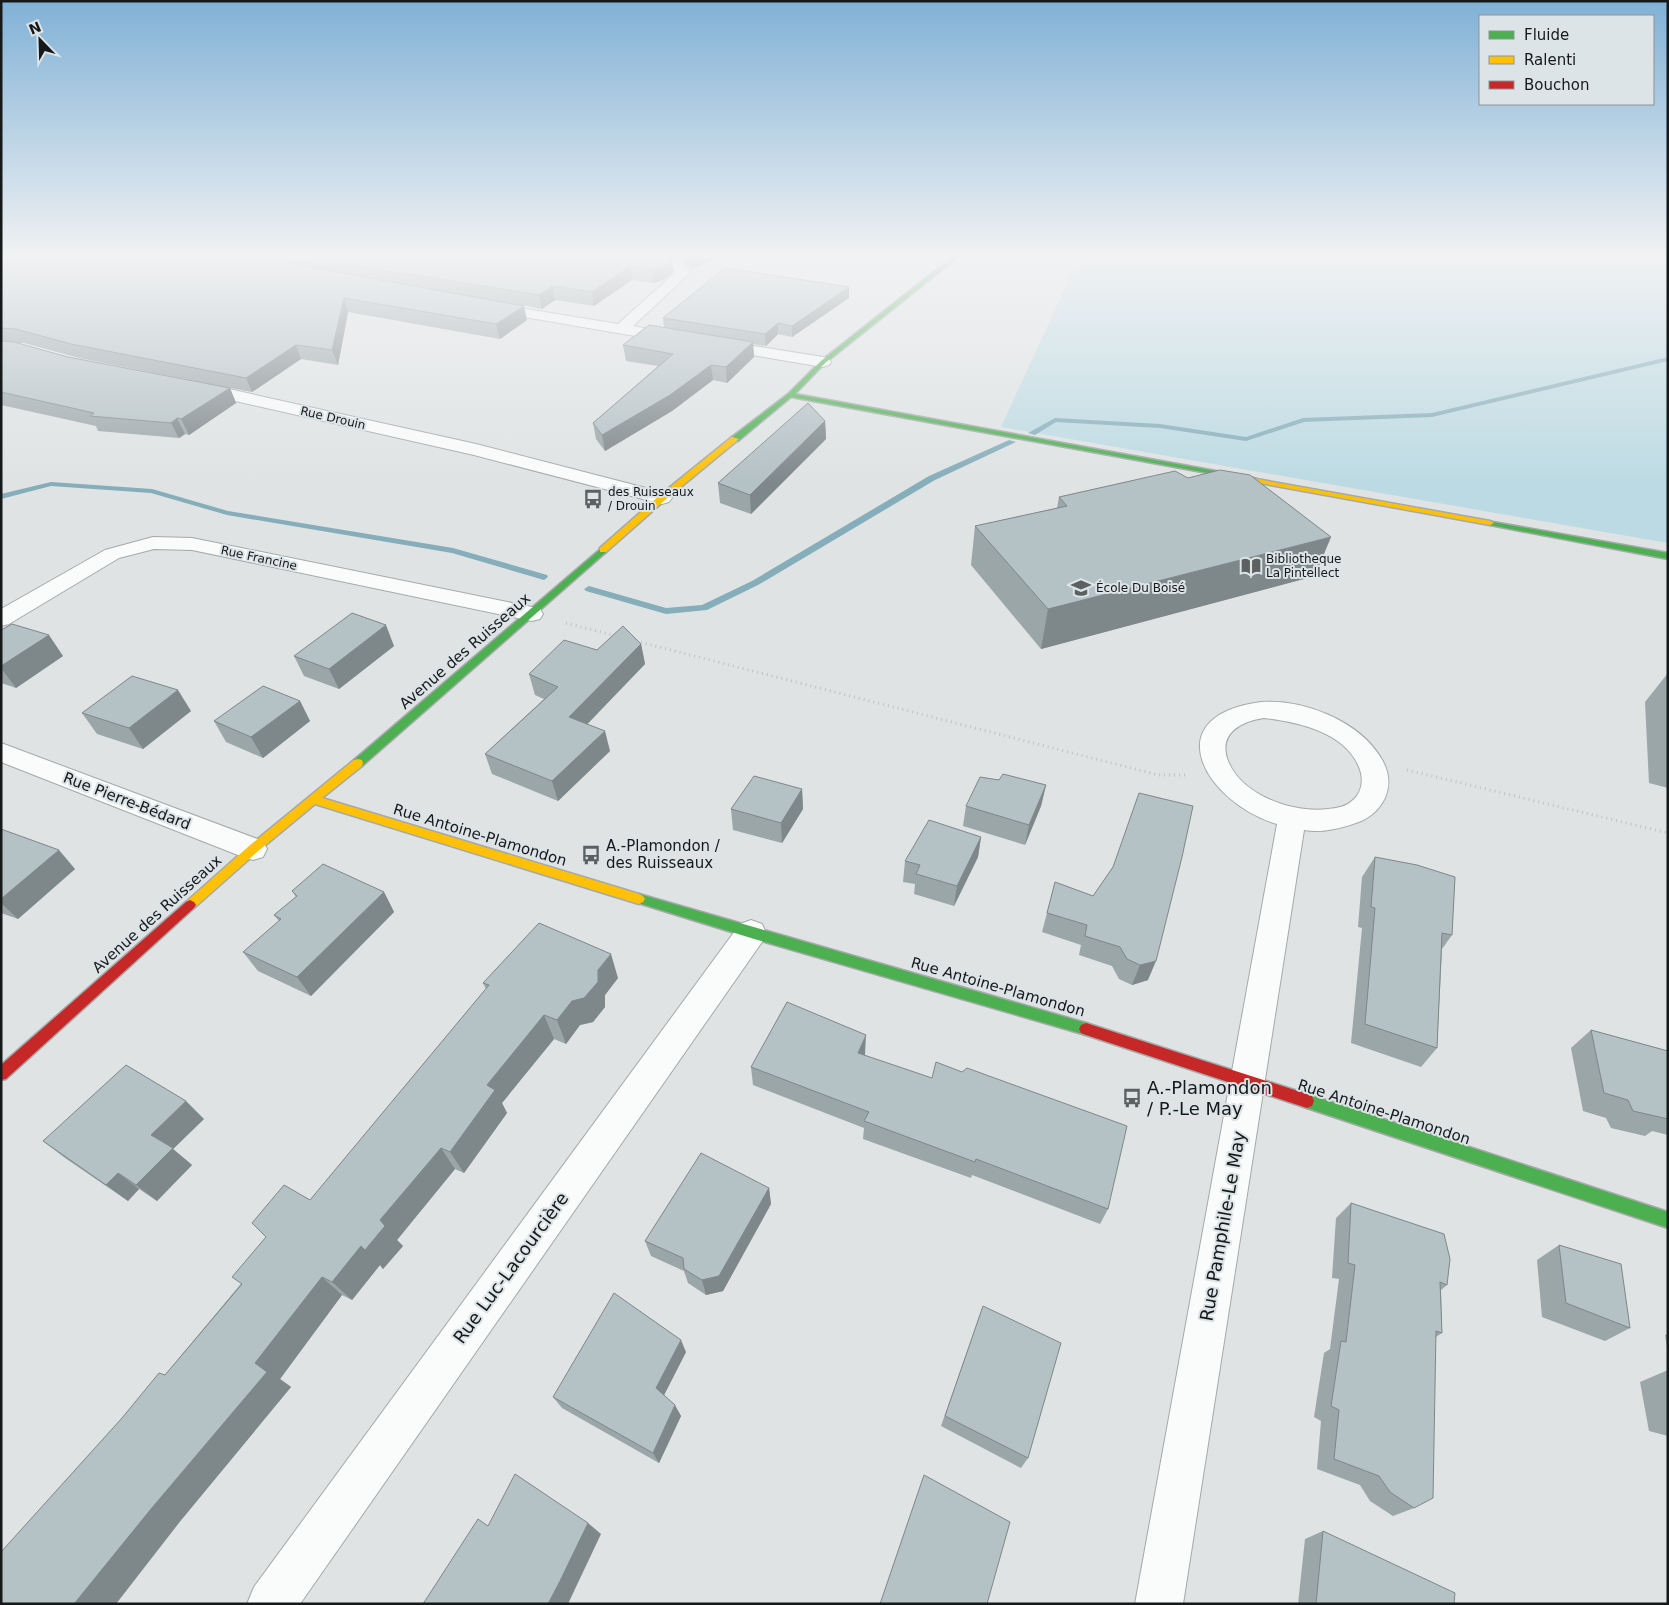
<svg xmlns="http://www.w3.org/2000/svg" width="1669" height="1605" font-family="'DejaVu Sans',sans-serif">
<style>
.green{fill:#bcdae3}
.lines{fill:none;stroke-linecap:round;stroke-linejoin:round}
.stream{fill:#85adba;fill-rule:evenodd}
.street-casing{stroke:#a5a9aa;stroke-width:2}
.fast-casing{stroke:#a5a9aa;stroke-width:3}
.slow-casing{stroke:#a5a9aa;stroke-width:3}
.jam-casing{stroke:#a5a9aa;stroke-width:3}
.path{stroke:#c0c2c3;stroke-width:3;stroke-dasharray:1 4;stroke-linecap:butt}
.street{fill:#fafbfb;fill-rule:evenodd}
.fast{fill:#4caf50;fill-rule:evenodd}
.slow{fill:#ffc107;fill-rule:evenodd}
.jam{fill:#c62828;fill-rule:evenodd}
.wall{fill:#9ba6a9;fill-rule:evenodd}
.shaded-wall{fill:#7e878a}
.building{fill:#b4c1c5;stroke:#7e878a}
.labels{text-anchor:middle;stroke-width:4;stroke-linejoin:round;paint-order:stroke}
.far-street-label{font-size:12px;fill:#16191a;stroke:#dce4e7}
.far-poi-label{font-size:12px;fill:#16191a;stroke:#dce4e7;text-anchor:start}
.street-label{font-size:15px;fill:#16191a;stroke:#dce4e7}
.poi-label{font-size:15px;fill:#16191a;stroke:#dce4e7;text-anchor:start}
.near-poi-label{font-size:18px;fill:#16191a;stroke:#dce4e7;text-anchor:start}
.near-street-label{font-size:18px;fill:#16191a;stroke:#dce4e7}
</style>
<rect width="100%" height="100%" fill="#dfe3e4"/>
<polygon class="green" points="1093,258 1668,258 1668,543 1001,427 1071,275"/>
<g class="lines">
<g class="stream">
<polygon points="1668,357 1668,361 1432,417 1304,422 1246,441 1160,428 1056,422 1035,435 1028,433 1055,418 1160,424 1246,437 1303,418 1432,413"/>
<polygon points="1009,440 1016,442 935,480 758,585 707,610 666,614 586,591 584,589 589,586 666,608 702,605 752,581 929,476"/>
<polygon points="51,482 152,489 228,511 453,548 547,575 548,577 544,580 452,553 227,515 151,493 51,486 1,499 1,494"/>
</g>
<defs>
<g id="street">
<polygon points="656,258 679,258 691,272 633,326 682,335 684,338 682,341 676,343 489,311 484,310 482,307 484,304 489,303 618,324 676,272 669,263 657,261"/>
<polygon points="716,340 823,357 829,359 831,362 829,365 823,367 710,348 708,345 710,342"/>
<polygon points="197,382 476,444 669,494 672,498 669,502 662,504 474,455 191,391 189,387 191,383"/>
<polygon points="153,537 192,538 532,607 540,609 543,614 540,619 532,621 192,550 154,549 119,558 9,624 1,626 1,609 105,550"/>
<path d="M1261 702C1304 699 1359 721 1381 758 1389 771 1391 784 1385 798 1378 812 1367 820 1353 824 1338 829 1320 833 1304 830L1183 1604H1135L1277 824C1206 803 1154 716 1261 702ZM1264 718C1299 722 1350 733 1361 773 1363 783 1361 793 1353 800 1346 807 1337 808 1328 809 1294 814 1239 795 1227 758 1219 732 1243 721 1264 718Z"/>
<polygon points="1,743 263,841 267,849 263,857 253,860 243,857 1,762"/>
<polygon points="751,920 762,924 766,933 762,942 300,1604 247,1604 254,1587 740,924"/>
</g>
<g id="fast">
<polygon points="951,258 957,258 825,363 795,394 1254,478 1258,480 1257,482 791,397 738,441 732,441 732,437 788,394 821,361"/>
<polygon points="1487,521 1668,553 1668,559 1490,525 1486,523"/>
<polygon points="603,547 607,550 606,552 362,766 354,766 353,763 354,760"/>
<polygon points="639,894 1086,1023 1091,1025 1093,1029 1091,1033 1086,1035 751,938 635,902 633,899 635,896"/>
<polygon points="1307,1094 1668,1212 1668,1228 1307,1108 1302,1106 1300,1101 1302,1096"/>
</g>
<g id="slow">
<polygon points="732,437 739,439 665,500 606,552 600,552 600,548 659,496"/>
<polygon points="1251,478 1490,521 1494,523 1490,525 1254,482 1250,480"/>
<polygon points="358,759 362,760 363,763 362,766 322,798 639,894 643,896 645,899 643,902 639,904 315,804 257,852 194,908 190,910 186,908 184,905 186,902 249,846 354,760"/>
</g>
<g id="jam">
<polygon points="190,900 194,902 196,905 194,908 6,1079 1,1080 1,1065 186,902"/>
<polygon points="1086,1023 1307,1094 1312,1096 1314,1101 1312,1106 1307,1108 1086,1035 1081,1033 1079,1029 1081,1025"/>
</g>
</defs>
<use href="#street" class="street-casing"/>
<use href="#fast" class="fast-casing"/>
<use href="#slow" class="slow-casing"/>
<use href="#jam" class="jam-casing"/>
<g class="path">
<polyline points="566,623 616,636"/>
<polyline points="636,641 1158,775 1188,775"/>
<polyline points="1407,770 1668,833"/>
</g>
<use href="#street" class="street"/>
<use href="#fast" class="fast"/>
<use href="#slow" class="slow"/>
<use href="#jam" class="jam"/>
</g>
<g class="wall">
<path d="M1 258 672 259 673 272 665 279 654 283 632 280 594 306 555 300 542 309 521 305 527 320 500 339 348 312 338 365 301 359 252 392 230 388 236 403 189 435 185 434 179 438 98 431 96 426 1 405ZM15 343H24L79 358 229 388 68 357Z"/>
<polygon points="681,258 721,258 691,269"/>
<polygon points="849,287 849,298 792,337 778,334 766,346 753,344 754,357 727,383 713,380 672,411 605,451 596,439 593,423 658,366 626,361 623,345 664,328 663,318"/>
<polygon points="825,421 826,439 751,514 720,503 718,483"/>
<polygon points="1059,497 1315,576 1041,649 971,565 975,526 1057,508"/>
<polygon points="1,630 63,656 16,688 1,683"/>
<polygon points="641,644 645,664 587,724 610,751 558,801 492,774 485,754 544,699 535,695 529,674 597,650"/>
<polygon points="394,646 339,689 304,676 294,656"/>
<polygon points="1668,673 1668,788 1649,783 1645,702"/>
<polygon points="300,701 310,721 263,758 226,742 214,721"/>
<polygon points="191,711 143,749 97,734 82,713"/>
<polygon points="999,780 1046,785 1041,806 1025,845 963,826 966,806"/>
<polygon points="802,789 803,809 782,843 733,830 731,809"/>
<polygon points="1,829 75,869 18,919 1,913"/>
<polygon points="981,837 978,857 954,906 914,894 915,884 903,882 905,861"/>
<polygon points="1375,857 1452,935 1442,949 1437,1048 1421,1067 1351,1043 1362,928 1358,927 1362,877"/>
<polygon points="1113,867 1148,980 1132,985 1119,979 1112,966 1079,955 1081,945 1042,932 1055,882 1093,896"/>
<polygon points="292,891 384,892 394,912 311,996 258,971 243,952 279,921 274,915 296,897"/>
<polygon points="618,978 605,995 605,1007 593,1022 580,1025 566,1044 554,1039 502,1103 507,1113 464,1173 455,1169 397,1240 403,1246 383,1269 380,1265 352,1300 342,1295 280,1379 291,1387 182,1519 165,1375 486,989 483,983"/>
<polygon points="1591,1030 1668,1051 1668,1135 1652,1131 1645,1136 1611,1128 1606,1118 1583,1111 1571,1048"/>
<polygon points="865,1054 864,1056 1108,1209 1100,1224 972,1175 971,1178 863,1139 864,1128 753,1085 751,1067"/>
<polygon points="204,1119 173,1149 192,1165 157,1201 139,1189 128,1201 65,1158 43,1141"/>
<polygon points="769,1188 771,1204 723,1291 706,1295 688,1283 684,1271 651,1256 645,1241"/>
<polygon points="1351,1203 1447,1285 1441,1290 1442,1333 1436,1337 1414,1508 1393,1516 1370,1501 1360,1485 1317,1469 1321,1421 1314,1417 1324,1353 1330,1349 1339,1279 1332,1278 1336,1218"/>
<polygon points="1559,1245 1630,1328 1605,1341 1542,1317 1537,1260"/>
<polygon points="983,1306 1028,1458 1021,1468 941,1426"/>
<polygon points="1668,1334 1668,1354 1665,1335"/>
<polygon points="686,1352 664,1395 681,1416 659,1463 562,1408 553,1397"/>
<polygon points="1668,1370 1668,1436 1649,1431 1640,1382"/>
<polygon points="1323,1531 1454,1604 1298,1604 1305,1539"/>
</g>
<g class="shaded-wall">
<polygon points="690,258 721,258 691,269"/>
<polygon points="672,259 673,272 665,279 654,283 653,270"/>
<polygon points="630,266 632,280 594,306 592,292"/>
<polygon points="553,286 555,300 542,309 539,295"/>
<polygon points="849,287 849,298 792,337 792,326"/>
<polygon points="344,298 348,312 338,365 332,350"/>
<polygon points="524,306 527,320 500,339 496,324"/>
<polygon points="778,323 778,334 766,346 765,334"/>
<polygon points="753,342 754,357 727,383 726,367"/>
<polygon points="296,345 301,359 252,392 246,378"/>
<polygon points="711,365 713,380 672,411 605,451 602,435"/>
<polygon points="230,388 236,403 189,435 181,419"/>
<polygon points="177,418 185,434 179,438 171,423"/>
<polygon points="825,421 826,439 751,514 750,495"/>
<polygon points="1331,537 1315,576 1041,649 1048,609"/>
<polygon points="386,625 394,646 339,689 329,669"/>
<polygon points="49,635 63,656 16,688 1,668 1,666"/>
<polygon points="641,644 645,664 574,738 569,717"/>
<polygon points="178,690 191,711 143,749 129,728"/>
<polygon points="300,701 310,721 263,758 251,737"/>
<polygon points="605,731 610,751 558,801 552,781"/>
<polygon points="1046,785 1041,806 1025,845 1029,825"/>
<polygon points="802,789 803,809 782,843 781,823"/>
<polygon points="981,837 978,857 954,906 957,886"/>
<polygon points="59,850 75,869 18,919 1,903 1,899"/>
<polygon points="384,892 394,912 311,996 297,977"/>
<polygon points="611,954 618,978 605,995 605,1007 593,1022 580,1025 566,1044 557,1020"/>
<polygon points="1156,961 1148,980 1132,985 1140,965"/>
<polygon points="544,1015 554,1039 502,1103 507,1113 464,1173 450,1152 487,1085"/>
<polygon points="866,1035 865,1054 857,1072 858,1053"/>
<polygon points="186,1101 204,1119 173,1149 192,1165 157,1201 136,1185 151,1135"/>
<polygon points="441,1148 455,1169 397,1240 403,1246 383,1269 380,1265 352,1300 332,1282 380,1220"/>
<polygon points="118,1173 139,1189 128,1201 106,1185"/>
<polygon points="769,1188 771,1204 723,1291 706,1295 702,1280"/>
<polygon points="322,1277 342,1295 280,1379 291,1387 182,1519 116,1604 74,1604 255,1363"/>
<polygon points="681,1340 686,1352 662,1399 656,1388"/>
<polygon points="675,1405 681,1416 659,1463 653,1453"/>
<polygon points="588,1523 601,1534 575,1589 568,1604 548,1604"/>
</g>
<g class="building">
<polygon points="1,258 260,258 524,306 496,324 344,298 332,350 296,345 246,378 71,344 16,329 1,328"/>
<polygon points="316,258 672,258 672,259 664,266 653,270 630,266 592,292 553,286 539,295 338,263"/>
<polygon points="725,268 849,287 792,326 778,323 765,334 663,318"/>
<polygon points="649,325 753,342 726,367 711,365 670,395 602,435 593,423 673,354 623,345"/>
<polygon points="1,341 14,342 68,357 230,388 181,419 177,418 171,423 90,416 94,413 1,392"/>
<polygon points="808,403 825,421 750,495 718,483"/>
<polygon points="1220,470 1250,475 1331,537 1048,609 975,526 1067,506 1059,497 1175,471 1188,478"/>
<polygon points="352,613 386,625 329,669 294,656"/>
<polygon points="12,624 49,635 1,666 1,630"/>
<polygon points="623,626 641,644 569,717 605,731 552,781 485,754 558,687 529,674 564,640 597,650"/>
<polygon points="132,676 178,690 129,728 82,713"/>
<polygon points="263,686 300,701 251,737 214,721"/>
<polygon points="1003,774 1046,785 1029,825 966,806 980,777 999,780"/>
<polygon points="754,776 802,789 781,823 731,809"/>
<polygon points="1139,793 1193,806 1182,857 1156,961 1140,965 1127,959 1120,947 1085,936 1087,925 1047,913 1055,882 1093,896 1113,867"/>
<polygon points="929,820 981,837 957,886 916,874 920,865 905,861"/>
<polygon points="1,829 59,850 1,899"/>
<polygon points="1375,857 1417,865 1455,877 1452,935 1442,933 1437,1048 1365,1024 1375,908 1371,907"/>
<polygon points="323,864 384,892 297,977 243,952 281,919 274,915 297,896 292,891"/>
<polygon points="539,923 611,954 598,970 598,982 584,998 572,1001 557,1020 544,1015 487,1085 495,1090 450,1152 441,1148 380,1220 385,1226 365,1250 361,1246 332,1282 322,1277 255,1363 267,1372 151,1509 74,1604 1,1604 1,1552 122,1418 159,1373 165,1375 242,1284 232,1277 266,1237 252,1223 284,1185 310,1200 489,985 483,983"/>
<polygon points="787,1002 866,1035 858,1053 932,1078 936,1062 962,1072 967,1068 1127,1126 1108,1209 976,1159 975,1162 864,1121 869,1112 751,1067"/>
<polygon points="1591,1030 1668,1051 1668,1119 1633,1111 1628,1100 1604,1093"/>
<polygon points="126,1065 186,1101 151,1135 173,1148 136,1185 118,1173 106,1185 43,1141"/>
<polygon points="701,1153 769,1188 719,1276 702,1280 684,1269 683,1258 645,1241"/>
<polygon points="1351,1203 1444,1234 1450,1259 1447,1285 1440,1282 1442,1333 1436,1331 1433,1498 1414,1508 1390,1492 1379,1476 1334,1459 1339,1410 1331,1406 1341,1341 1346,1342 1355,1265 1348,1263"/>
<polygon points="1559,1245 1621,1264 1630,1328 1566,1303"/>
<polygon points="614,1293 681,1340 656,1388 675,1405 653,1453 553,1397"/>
<polygon points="983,1306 1061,1343 1028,1458 945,1416"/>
<polygon points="515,1474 588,1523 560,1581 548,1604 423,1604 478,1519 488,1526"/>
<polygon points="924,1475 1010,1522 987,1604 880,1604"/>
<polygon points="1323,1531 1455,1593 1454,1604 1316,1604"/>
</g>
<linearGradient id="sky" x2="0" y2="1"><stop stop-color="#80b1d6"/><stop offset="0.53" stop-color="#f1f2f3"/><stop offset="1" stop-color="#f1f2f3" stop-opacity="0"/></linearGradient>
<rect width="1669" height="483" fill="url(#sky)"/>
<defs>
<symbol id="bus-bare" viewBox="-9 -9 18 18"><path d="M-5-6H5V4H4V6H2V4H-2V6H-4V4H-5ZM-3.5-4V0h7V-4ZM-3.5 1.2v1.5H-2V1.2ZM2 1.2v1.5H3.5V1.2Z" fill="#5c6061" stroke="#dce4e7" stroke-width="2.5" paint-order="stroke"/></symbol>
<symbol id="library-bare" viewBox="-9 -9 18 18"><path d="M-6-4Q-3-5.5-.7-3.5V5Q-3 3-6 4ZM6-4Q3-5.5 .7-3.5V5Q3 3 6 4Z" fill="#5c6061" stroke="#dce4e7" stroke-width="2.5" paint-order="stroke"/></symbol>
<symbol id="school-bare" viewBox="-9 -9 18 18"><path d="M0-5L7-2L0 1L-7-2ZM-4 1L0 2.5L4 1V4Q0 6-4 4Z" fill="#5c6061" stroke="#dce4e7" stroke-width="2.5" paint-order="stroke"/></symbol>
</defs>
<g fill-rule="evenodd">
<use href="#bus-bare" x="579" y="485" width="28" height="28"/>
<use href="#library-bare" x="1237" y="552" width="28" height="28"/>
<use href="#school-bare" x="1067" y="574" width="28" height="28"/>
<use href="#bus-bare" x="577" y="841" width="28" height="28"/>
<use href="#bus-bare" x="1118" y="1084" width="28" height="28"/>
</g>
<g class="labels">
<g class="far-street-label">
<text transform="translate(333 418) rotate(13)" y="4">Rue Drouin</text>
<text transform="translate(259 558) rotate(12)" y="4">Rue Francine</text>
</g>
<g class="far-poi-label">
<text x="608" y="496">des Ruisseaux<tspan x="608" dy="14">/ Drouin</tspan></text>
<text x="1266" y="563">Bibliotheque<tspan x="1266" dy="14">La Pintellect</tspan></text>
<text x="1096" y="592">École Du Boisé</text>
</g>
<g class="street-label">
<text transform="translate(465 651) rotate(-41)" y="5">Avenue des Ruisseaux</text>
<text transform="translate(127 801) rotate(21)" y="5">Rue Pierre-Bédard</text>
<text transform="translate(480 835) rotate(17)" y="5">Rue Antoine-Plamondon</text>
<text transform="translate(157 914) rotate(-42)" y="5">Avenue des Ruisseaux</text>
<text transform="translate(998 987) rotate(16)" y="5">Rue Antoine-Plamondon</text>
<text transform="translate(1384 1112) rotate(18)" y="5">Rue Antoine-Plamondon</text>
</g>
<g class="poi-label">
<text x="606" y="851">A.-Plamondon /<tspan x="606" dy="17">des Ruisseaux</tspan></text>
</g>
<g class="near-poi-label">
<text x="1147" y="1094">A.-Plamondon<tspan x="1147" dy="21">/ P.-Le May</tspan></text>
</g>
<g class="near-street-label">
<text transform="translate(1223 1226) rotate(-80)" y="6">Rue Pamphile-Le May</text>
<text transform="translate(511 1268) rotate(-54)" y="6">Rue Luc-Lacourcière</text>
</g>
</g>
<rect width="1669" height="1605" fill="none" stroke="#16191a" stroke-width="5"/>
<rect x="1479" y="15" width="175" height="90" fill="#dce4e7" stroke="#8d9395"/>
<rect x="1489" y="31" width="25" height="8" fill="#4caf50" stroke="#8d9395"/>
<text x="1524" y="40" font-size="15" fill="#16191a">Fluide</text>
<rect x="1489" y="56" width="25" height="8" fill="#ffc107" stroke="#8d9395"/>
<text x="1524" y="65" font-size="15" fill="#16191a">Ralenti</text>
<rect x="1489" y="81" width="25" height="8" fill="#c62828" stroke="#8d9395"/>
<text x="1524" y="90" font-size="15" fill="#16191a">Bouchon</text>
<g transform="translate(40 40) rotate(337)" stroke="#dce4e7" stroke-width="4" paint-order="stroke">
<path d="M0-4L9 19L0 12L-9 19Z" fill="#16191a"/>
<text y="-8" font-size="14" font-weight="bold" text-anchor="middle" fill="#16191a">N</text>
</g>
</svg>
